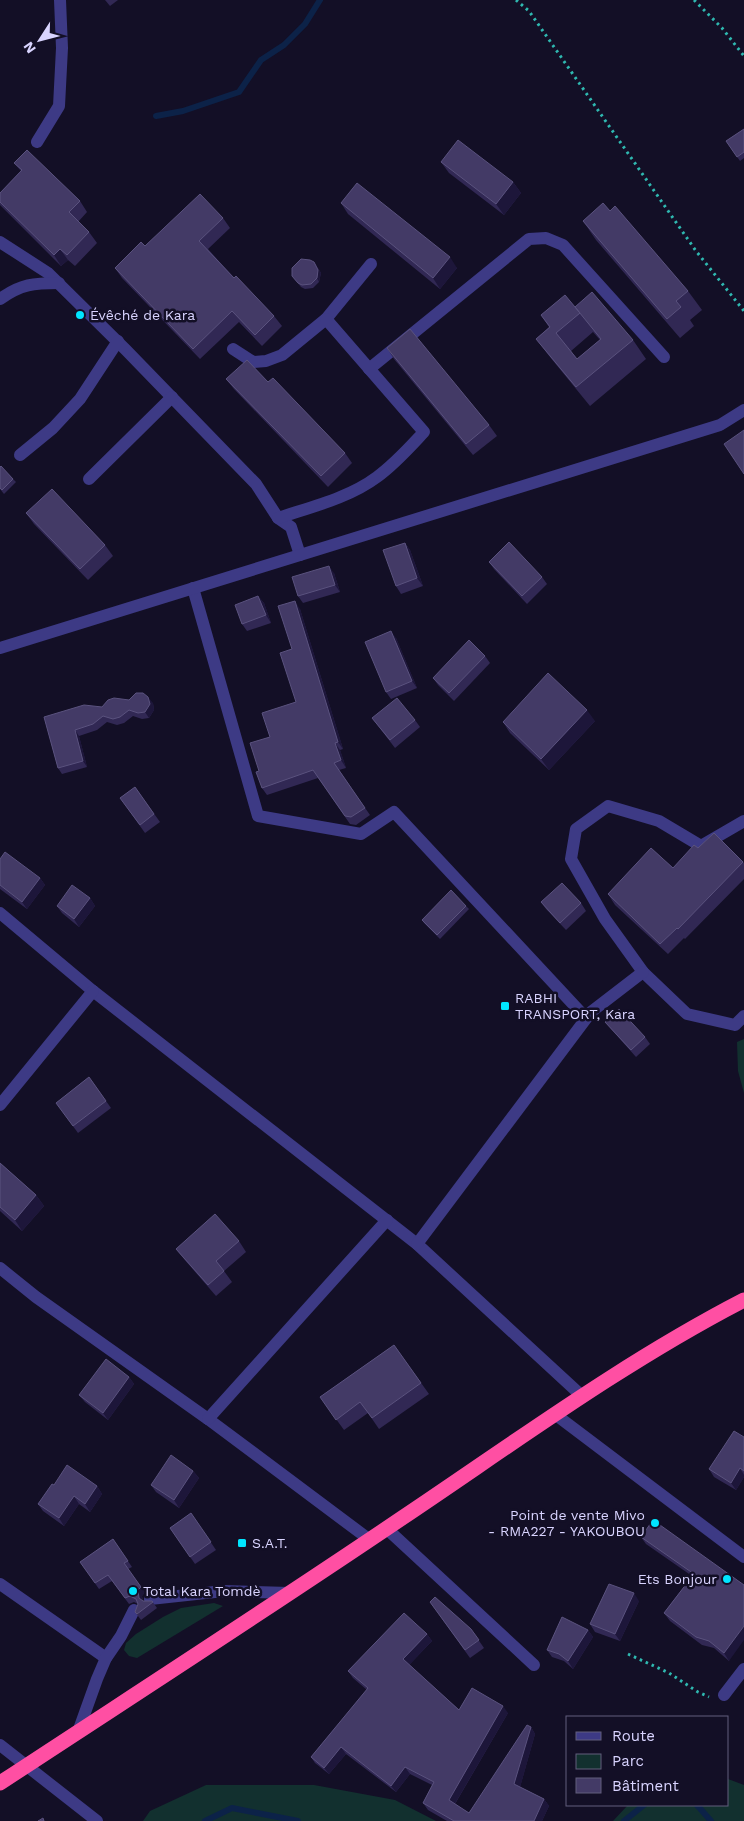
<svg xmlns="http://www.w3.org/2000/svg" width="744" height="1821" font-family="'Work Sans',sans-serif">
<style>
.green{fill:#12302f}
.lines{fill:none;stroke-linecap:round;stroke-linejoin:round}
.stream{stroke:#0c2248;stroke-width:6}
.path{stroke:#2fb8b0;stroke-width:3;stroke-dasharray:2.5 4;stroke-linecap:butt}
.minor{stroke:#3d3a85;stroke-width:12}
.highway{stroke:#ff4fa3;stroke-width:15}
.wall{fill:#312854;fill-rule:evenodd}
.shaded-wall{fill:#1d163a}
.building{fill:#433a66;stroke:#5a527e}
.poi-dot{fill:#00e5ff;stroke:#130f26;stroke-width:2}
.labels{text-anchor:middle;stroke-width:5;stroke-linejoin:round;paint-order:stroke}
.poi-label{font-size:14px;fill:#d9d4ff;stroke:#130f26;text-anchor:start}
</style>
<rect width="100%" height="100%" fill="#130f26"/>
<g class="green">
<polygon points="744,1039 744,1093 738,1071 737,1042"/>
<polygon points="214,1603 223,1606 137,1658 129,1656 124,1650 126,1643 136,1634 163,1617 181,1608"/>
<polygon points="728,1779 744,1785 744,1821 613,1821 628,1805 728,1805"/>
<polygon points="206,1785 314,1785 395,1800 436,1821 143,1821 150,1811"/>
</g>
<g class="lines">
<g class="stream">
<polyline points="156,116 183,111 239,92 261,60 284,45 305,24 320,0"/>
<polyline points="697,1805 711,1821"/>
<polyline points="205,1821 232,1808 298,1821"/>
<polyline points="624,1821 644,1805"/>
</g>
<g class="path">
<polyline points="516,0 529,11 696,251 744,311"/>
<polyline points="694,0 722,28 744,56"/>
<polyline points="628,1654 669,1673 698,1692 709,1697"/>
</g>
<g class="minor">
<polyline points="37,142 59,106 62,48 60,0"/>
<polyline points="0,242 48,273 126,350 256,484 278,518 291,527 300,555"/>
<path d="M0 299C21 284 34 283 59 283"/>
<polyline points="233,349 253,362 266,361 282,355 326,319 371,264"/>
<polyline points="369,369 529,239 546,238 563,245 664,357"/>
<polyline points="20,455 53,428 80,399 118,341"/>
<polyline points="89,479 172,397"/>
<path d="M278 518C311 507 349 498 377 477 395 464 409 448 424 432L326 319"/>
<polyline points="193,588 258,816 361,834 394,812 586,1018"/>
<polyline points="0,648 720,425 744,410"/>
<polyline points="744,821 701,846 659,821 608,806 576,829 571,859 605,919 643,972 687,1014 735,1025 744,1016"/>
<polyline points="0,913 93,991 417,1244 583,1397"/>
<polyline points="0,1105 93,991"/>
<polyline points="417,1244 591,1012 643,972"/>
<polyline points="0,1268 36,1297 208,1419 370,1540"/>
<polyline points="556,1415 744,1557"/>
<polyline points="208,1419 387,1220"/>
<polyline points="387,1529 534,1665"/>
<polyline points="0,1584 106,1658"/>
<polyline points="150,1599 224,1591 290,1593"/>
<polyline points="724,1695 744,1669"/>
<polyline points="78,1732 97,1679 106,1658 121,1636 134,1610"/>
<polyline points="0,1745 97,1821"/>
</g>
<path class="highway" d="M0 1783C134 1695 269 1608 402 1518 514 1443 624 1362 744 1300"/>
</g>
<g class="wall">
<polygon points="105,0 118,0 110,6"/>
<polygon points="744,129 744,158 740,161 726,141"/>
<polygon points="441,162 513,182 521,193 504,215 449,173"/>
<polygon points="14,163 80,201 87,212 78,222 89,232 97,243 75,266 68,260 61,266 0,205 0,193 21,171"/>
<polygon points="341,203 457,268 440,289 348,214"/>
<polygon points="610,211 688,291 702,310 690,320 694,326 680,338 596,240 583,221"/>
<polygon points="223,218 230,228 208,249 234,278 274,316 282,326 262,346 239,322 200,359 122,278 115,268 145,246"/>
<polygon points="314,262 321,273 319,282 313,288 305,289 301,287 292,276"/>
<path d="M575 308 633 340 646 359 590 406 550 357 536 339 549 327 541 315ZM593 332 600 340 577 359 571 351Z"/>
<polygon points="387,348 489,425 497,436 473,455 394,359"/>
<polygon points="226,379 268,382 345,453 352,463 328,487 234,389"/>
<polygon points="0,467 13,479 16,482 4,494 0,489"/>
<polygon points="26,513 105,545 113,556 88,580 34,524"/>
<polygon points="405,543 410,550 423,586 401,594 396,586"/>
<polygon points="489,562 542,577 547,584 527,604 494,569"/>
<polygon points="334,573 340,592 303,603 298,596"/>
<polygon points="258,596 264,603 271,623 247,631 242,624"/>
<polygon points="300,609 343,749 340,750 346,768 339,770 370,815 356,825 350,824 318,778 267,795 262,788 259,771 296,702 292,649"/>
<polygon points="396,638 417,688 391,699 386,692"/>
<polygon points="485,656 490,663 454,701 438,685 433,678"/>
<polygon points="153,703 154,710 149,718 142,719 133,716 124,723 117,725 107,722 97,730 79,736 87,767 62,774 58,768 44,717 102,707"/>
<polygon points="372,718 415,720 420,727 395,748"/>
<polygon points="595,721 549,770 510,733 503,722"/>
<polygon points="135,787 160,822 145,833 120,798"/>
<polygon points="714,833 744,863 744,879 685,939 684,938 668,954 615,905 608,894 673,868 698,848"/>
<polygon points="0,859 40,878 45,885 27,909 0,889"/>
<polygon points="90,898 95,906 79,927 62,913 57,906"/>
<polygon points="541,902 581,903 586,911 566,930 546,909"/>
<polygon points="466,906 469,909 440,939 424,923 422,920"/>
<polygon points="605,1022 645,1037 650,1044 636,1057 611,1029"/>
<polygon points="89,1077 111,1108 78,1133 56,1103"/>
<polygon points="0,1163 36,1195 44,1206 22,1231 0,1211"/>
<polygon points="239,1241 246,1252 224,1271 232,1282 216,1296 184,1259 176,1249"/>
<polygon points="394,1345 429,1394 379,1429 368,1413 344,1430 320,1397"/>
<polygon points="129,1377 134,1384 108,1420 85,1402 79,1395"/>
<polygon points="744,1437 744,1477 736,1490 714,1477 709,1469"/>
<polygon points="193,1471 199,1478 179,1508 156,1492 151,1485"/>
<polygon points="54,1485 97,1486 102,1494 90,1512 79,1504 64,1526 43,1511 38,1504"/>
<polygon points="191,1513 216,1550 195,1564 170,1528"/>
<polygon points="641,1537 744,1585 729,1661 714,1648 702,1645 670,1621 664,1613 692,1576 646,1544"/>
<polygon points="113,1539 132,1567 128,1569 145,1592 142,1596 143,1601 152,1601 157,1608 141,1620 135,1612 138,1604 134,1602 129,1604 112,1581 99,1589 80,1562"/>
<polygon points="639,1601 620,1641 595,1632 590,1624"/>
<polygon points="430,1602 471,1629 484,1648 470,1658"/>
<polygon points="588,1630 593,1637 573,1669 564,1661 552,1657 547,1650"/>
<polygon points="427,1634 432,1641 409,1665 459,1710 508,1713 455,1804 469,1813 531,1727 535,1734 520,1787 544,1799 549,1806 542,1821 447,1821 428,1810 423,1803 432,1785 410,1774 396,1792 346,1754 329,1774 315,1763 311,1757 367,1690 353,1678 348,1671"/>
</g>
<g class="shaded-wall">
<polygon points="513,182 521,193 504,215 496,204"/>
<polygon points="60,249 68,260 61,266 54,255"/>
<polygon points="450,257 457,268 440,289 433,278"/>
<polygon points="314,262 321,273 319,282 317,278"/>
<polygon points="405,543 410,550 423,586 417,578"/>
<polygon points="329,566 334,573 340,592 335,585"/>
<polygon points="258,596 264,603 271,623 266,615"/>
<polygon points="295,601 300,609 343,749 338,742"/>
<polygon points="391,631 396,638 417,688 412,681"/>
<polygon points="148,697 153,703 154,710 149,718 145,712"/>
<polygon points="587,710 595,721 549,770 541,759"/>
<polygon points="75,730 79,736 87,767 83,761"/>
<polygon points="335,743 340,750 346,768 341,760"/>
<polygon points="40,878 45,885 27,909 22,902"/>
<polygon points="90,898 95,906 79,927 74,919"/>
<polygon points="36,1195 44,1206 22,1231 15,1220"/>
<polygon points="129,1377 134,1384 108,1420 103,1413"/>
<polygon points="740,1468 744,1475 744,1477 736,1490 731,1483"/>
<polygon points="193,1471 199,1478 179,1508 174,1500"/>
<polygon points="97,1486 102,1494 90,1512 85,1504"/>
<polygon points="74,1496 79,1504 64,1526 59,1518"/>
<polygon points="141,1587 145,1592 142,1596 143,1603 139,1598 138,1590"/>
<polygon points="634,1593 639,1601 620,1641 615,1634"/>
<polygon points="744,1626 744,1640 729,1661 724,1653"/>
<polygon points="588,1630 593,1637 573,1669 568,1661"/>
<polygon points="427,1634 432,1641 408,1666 403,1659"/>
<polygon points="503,1706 508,1713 453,1807 449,1800"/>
<polygon points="531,1727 535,1734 519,1791 514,1784"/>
<polygon points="341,1747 346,1754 329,1774 324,1768"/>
<polygon points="405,1767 410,1774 396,1792 391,1786"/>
<polygon points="544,1799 549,1806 542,1821 534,1821"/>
</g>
<g class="building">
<polygon points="744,129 744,152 737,157 726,141"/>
<polygon points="458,140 513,182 496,204 441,162"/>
<polygon points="27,150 80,201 69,212 89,232 67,255 60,249 54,255 0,202 0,193 22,170 14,163"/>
<polygon points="357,183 450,257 433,278 341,203"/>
<polygon points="200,194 223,218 199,241 234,278 236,276 274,316 255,335 232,311 193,349 115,268 141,242 145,246"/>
<polygon points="603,203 610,211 615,206 688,291 676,301 681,307 667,319 583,221"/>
<polygon points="301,259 310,260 314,262 318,270 317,278 311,284 302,285 298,283 292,276 292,268"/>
<polygon points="592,292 633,340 576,387 536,339 550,327 541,315 565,295 580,313 556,333 577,359 601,339 575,307"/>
<polygon points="410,329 489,425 466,444 387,348"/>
<polygon points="247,360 268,382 273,378 345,453 321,476 226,379"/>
<polygon points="744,430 744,474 724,444"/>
<polygon points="1,466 13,479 2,490 0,488 0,467"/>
<polygon points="52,489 105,545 80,569 26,513"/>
<polygon points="509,542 542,577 522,596 489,562"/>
<polygon points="405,543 417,578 396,586 383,550"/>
<polygon points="329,566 335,585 298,596 292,577"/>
<polygon points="258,596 266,615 242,624 235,605"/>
<polygon points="295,601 338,742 335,743 341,760 334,763 365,808 351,817 345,816 313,770 262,788 256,772 259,771 250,743 270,737 262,713 296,702 280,653 292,649 278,606"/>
<polygon points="391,631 412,681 386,692 365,642"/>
<polygon points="469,640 485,656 449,693 433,678"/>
<polygon points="548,673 587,710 541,759 503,722"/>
<polygon points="136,693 143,693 148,697 150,704 145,712 138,713 129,710 120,717 113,719 103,716 93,724 75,730 83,761 58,768 44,717 84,705 102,707 108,700 114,698 129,700"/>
<polygon points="397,698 415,720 390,740 372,718"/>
<polygon points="135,787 154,814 140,825 120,798"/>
<polygon points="714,833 743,862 678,929 677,928 660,944 608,894 651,848 673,868 694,845 698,848"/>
<polygon points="5,852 40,878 22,902 0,885 0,859"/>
<polygon points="562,883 581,903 560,923 541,902"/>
<polygon points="72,885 90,898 74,919 57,906"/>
<polygon points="451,890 466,906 437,935 422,920"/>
<polygon points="619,1009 645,1037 631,1050 605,1022"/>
<polygon points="89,1077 106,1101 73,1126 56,1103"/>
<polygon points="0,1163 36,1195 15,1220 0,1207"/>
<polygon points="215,1214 239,1241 216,1261 224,1271 208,1285 176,1249"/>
<polygon points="394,1345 421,1383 372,1418 360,1402 336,1420 320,1397"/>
<polygon points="106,1359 129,1377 103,1413 79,1395"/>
<polygon points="734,1431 744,1437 744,1471 740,1468 731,1483 709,1469"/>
<polygon points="171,1455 193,1471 174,1500 151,1485"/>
<polygon points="67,1465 97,1486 85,1504 74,1496 59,1518 38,1504 52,1484 54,1485"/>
<polygon points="191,1513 211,1542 190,1557 170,1528"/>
<polygon points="653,1520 744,1585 744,1626 724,1653 709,1641 696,1637 664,1613 694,1574 641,1537"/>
<polygon points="113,1539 128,1561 124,1563 141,1587 138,1590 139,1598 143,1601 152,1601 153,1602 137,1614 135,1612 138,1604 136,1599 130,1596 125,1598 108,1575 95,1583 80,1562"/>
<polygon points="609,1584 634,1593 615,1634 590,1624"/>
<polygon points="435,1597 471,1629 479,1640 465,1650 430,1602"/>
<polygon points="404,1613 427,1634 403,1659 459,1710 472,1688 503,1706 449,1800 469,1813 527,1725 531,1727 514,1784 544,1799 534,1821 454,1821 423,1803 434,1782 405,1767 391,1786 341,1747 324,1768 311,1757 368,1688 348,1671"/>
<polygon points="562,1617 588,1630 568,1661 559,1654 547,1650"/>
<polygon points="43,1818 44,1821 38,1821"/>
</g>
<g class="poi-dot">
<circle cx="80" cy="315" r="5"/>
<rect x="500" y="1001" width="10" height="10" rx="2.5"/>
<circle cx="655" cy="1523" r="5"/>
<rect x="237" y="1538" width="10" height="10" rx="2.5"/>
<circle cx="727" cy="1579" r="5"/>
<circle cx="133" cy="1591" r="5"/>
</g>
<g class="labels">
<g class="poi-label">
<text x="90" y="320">Évêché de Kara</text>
<text x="515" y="1003">RABHI<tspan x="515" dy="16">TRANSPORT, Kara</tspan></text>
<text x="645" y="1520" text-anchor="end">Point de vente Mivo<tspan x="645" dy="16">- RMA227 - YAKOUBOU</tspan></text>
<text x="252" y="1548">S.A.T.</text>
<text x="717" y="1584" text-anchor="end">Ets Bonjour</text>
<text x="143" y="1596">Total Kara Tomdè</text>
</g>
</g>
<rect x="566" y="1716" width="162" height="90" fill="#130f26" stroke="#625e7d"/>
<rect x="576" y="1732" width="25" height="8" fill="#3d3a85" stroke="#625e7d"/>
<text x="612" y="1741" font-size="15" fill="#d9d4ff">Route</text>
<rect x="576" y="1754" width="25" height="15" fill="#12302f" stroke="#625e7d"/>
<text x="612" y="1766" font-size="15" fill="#d9d4ff">Parc</text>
<rect x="576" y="1778" width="25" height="15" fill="#433a66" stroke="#625e7d"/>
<text x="612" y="1791" font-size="15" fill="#d9d4ff">Bâtiment</text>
<g transform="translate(40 40) rotate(234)" stroke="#130f26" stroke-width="4" paint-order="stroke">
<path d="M0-4L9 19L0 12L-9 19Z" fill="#d9d4ff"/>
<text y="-8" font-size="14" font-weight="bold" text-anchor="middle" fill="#d9d4ff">N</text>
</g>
</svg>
